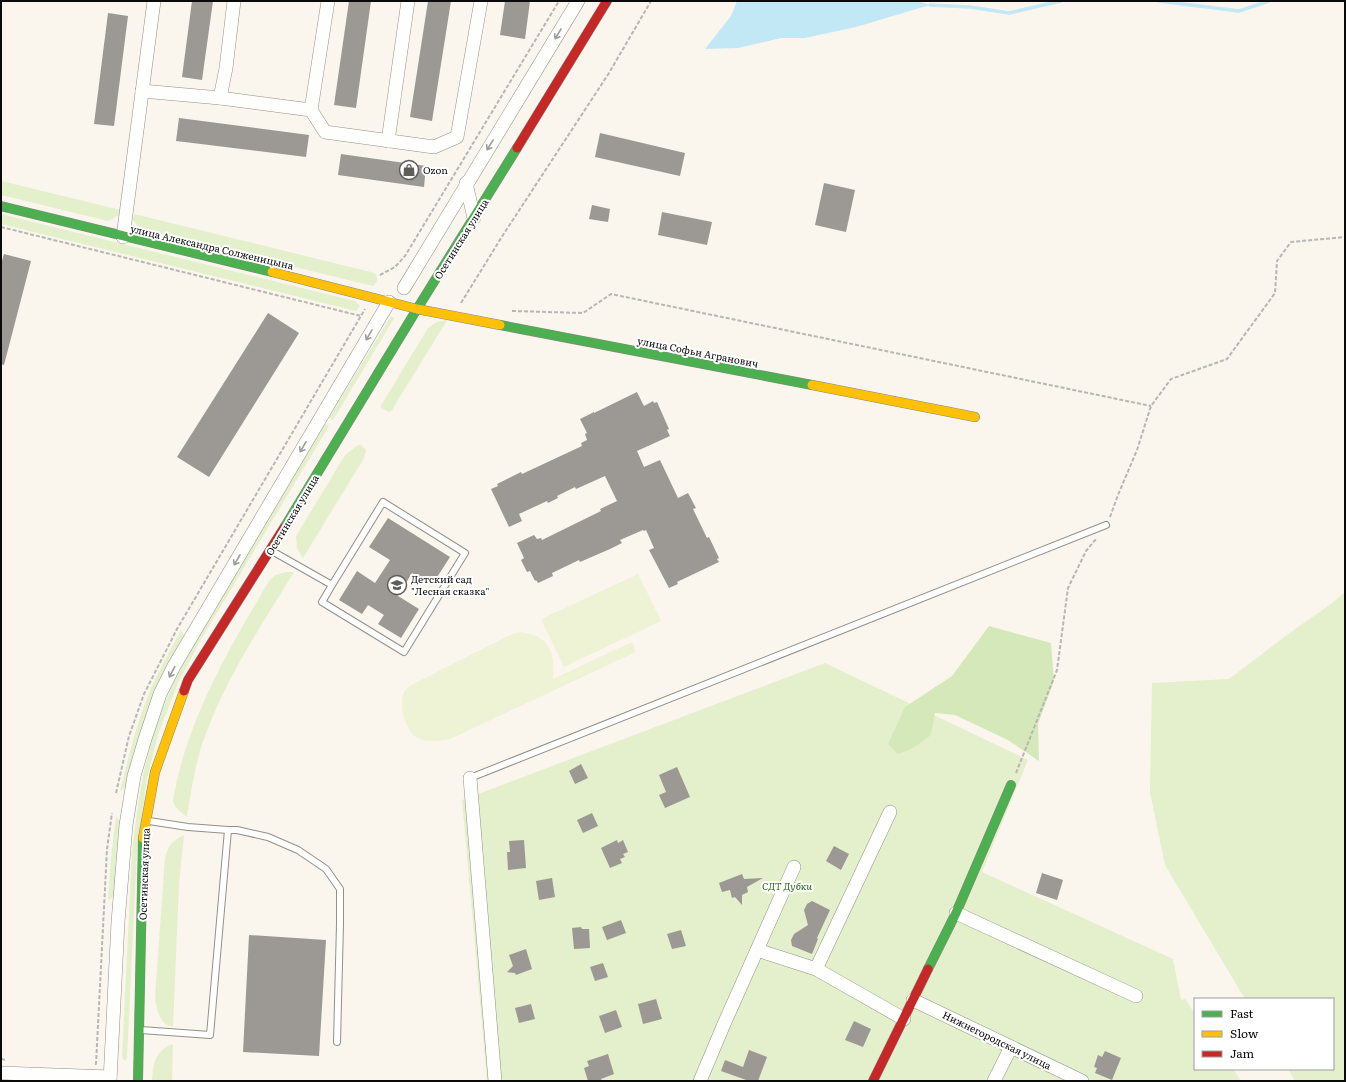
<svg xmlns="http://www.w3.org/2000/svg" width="1346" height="1082" font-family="Literata,serif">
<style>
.green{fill:#e4efcc}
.forest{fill:#d5e8b9}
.pitch{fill:#eef3d6}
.water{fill:#c2e7f5}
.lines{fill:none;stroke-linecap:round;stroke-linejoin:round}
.stream{stroke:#c2e7f5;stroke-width:3.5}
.building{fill:#9c9893}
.lane-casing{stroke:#92908c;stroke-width:8}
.street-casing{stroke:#92908c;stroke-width:14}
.fast-casing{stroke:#898783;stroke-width:10}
.slow-casing{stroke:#898783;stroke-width:10}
.jam-casing{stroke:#898783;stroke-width:10}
.path{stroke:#b7b6b5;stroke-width:2;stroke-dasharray:4 2;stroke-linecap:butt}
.lane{stroke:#fefefc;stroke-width:6}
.street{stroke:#fefefc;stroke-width:13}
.fast{stroke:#4caf50;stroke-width:9}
.slow{stroke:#ffc107;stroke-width:9}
.jam{stroke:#c62828;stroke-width:9}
.oneway{stroke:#9c9c9b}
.labels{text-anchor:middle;stroke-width:4;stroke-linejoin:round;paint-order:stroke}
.poi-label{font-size:10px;fill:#0a0a0a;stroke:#fff;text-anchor:start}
.street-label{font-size:10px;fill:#0a0a0a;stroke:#fff}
.park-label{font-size:10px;font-style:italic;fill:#2d6419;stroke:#fff}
</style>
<rect width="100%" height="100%" fill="#faf6ed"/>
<g class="green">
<polygon points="1,181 121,210 119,215 108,221 1,195"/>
<polygon points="1,214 355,301 360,306 356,311 1,224"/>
<path d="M134 214 371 272 376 274C378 279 377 283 373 286L144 230 138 227 133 220Z"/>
<polygon points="391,316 394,318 393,320 333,420 329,418"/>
<polygon points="447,320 392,410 389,412 380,407 428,328 437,322"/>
<path d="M325 424 329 426 200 641 178 683 159 732 147 778 137 852 127 1058 125 1061 123 1059 122 1057 132 852C137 811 142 769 155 730 174 673 205 622 236 571 266 522 295 473 325 424Z"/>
<polygon points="358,445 361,445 366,450 364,458 303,558 297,549 296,536 345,455"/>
<path d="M286 572H294C261 626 225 679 204 739 195 764 191 791 187 817 181 812 174 808 173 800 187 720 228 650 269 581L275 575Z"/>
<polygon points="1345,592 1345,1081 1295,1081 1288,1069 1333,1069 1333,999 1245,999 1165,865 1150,792 1152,683 1229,679 1291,632 1331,604"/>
<path d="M181 630 186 638 127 785 123 789 120 791C129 756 137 721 151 688 160 668 171 649 181 630Z"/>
<polygon points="825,663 1028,760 982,872 1173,959 1181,1000 1185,999 1195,1014 1195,1069 1233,1069 1241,1081 487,1081 462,800"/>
<polygon points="116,816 121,824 117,896 108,900 111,858"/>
<path d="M184 835 179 883 173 1027C159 1024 157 1010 155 998L165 858C168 846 173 840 184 835Z"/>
<path d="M173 1044 172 1081H152C153 1063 155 1051 173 1044Z"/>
</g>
<polygon class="forest" points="989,626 1051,643 1054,681 1038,724 1039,761 1008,740 955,715 935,713 931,735 913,748 898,754 888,744 905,707 952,676"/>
<g class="pitch">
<polygon points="638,574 661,621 564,667 541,619"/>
<path d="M520 632C540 635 551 641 553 663 554 668 553 674 553 679L632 642 636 652 450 739C439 741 426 743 416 737 404 729 398 702 405 690 407 687 412 685 415 683L510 635Z"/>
</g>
<polygon class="water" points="737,1 917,1 930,5 856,27 805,38 781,38 738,48 705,49 731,16"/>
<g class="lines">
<g class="stream">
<polyline points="1159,1 1239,11 1269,1"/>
<polyline points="930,5 970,7 1009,13 1061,1"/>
</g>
</g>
<g class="building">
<polygon points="192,1 213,1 202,80 182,77"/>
<polygon points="349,1 371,1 356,108 334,105"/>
<polygon points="428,1 451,1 432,121 410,117"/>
<polygon points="505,1 530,1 525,39 500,35"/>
<polygon points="108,13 128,16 114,126 94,124"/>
<polygon points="179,118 309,135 306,157 176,141"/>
<polygon points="600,133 685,153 680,176 595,157"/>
<polygon points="341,154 426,166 424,187 338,175"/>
<polygon points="824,183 855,190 846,232 815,225"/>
<polygon points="592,205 610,209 608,222 589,219"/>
<polygon points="662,212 712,222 707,245 658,235"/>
<polygon points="4,254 31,261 4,365 1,364 1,264"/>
<polygon points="268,313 299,333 209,477 177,457"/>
<polygon points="637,392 644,406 653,401 654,403 657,402 669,429 667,430 670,436 637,451 644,467 660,460 678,498 688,493 696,508 693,509 707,538 709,537 719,558 717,559 719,562 677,582 678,584 669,588 649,550 654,548 646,530 644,531 643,530 620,540 622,543 610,549 580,562 579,560 552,573 553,576 538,583 536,580 535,581 530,571 527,572 521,560 524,558 517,543 534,535 537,539 541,538 542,540 601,511 600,509 617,501 605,476 576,489 575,487 557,496 558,498 548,503 547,501 519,514 522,521 509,527 491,489 498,486 497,484 521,472 522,474 582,446 581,443 587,440 585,434 587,433 580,419 594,412 594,413"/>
<polygon points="388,518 450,557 432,585 412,573 398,596 419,609 401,638 378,624 384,615 368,605 362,614 339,600 357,571 375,583 390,560 369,547"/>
<polygon points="581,764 588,778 575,784 569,771"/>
<polygon points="677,767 690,797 665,808 659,795 666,792 659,775"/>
<polygon points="592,813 598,826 583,833 577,820"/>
<polygon points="524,840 526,868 508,870 507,852 510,852 509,841"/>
<polygon points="617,840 618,843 623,840 628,852 623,854 625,857 620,859 622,863 610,868 601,848"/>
<polygon points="834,846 849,854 841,870 826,861"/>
<polygon points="1042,873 1063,880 1057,900 1036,893"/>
<polygon points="742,874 744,879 763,878 747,887 748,892 742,895 742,905 735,897 732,898 730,890 722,892 719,883"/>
<polygon points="552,878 555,897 539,900 536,881"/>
<polygon points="812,901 830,910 817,938 818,939 812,954 792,946 791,940 794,934 808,925 804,910 807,904"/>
<polygon points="621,920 626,933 607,940 602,927"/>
<polygon points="581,927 582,929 589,929 590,948 574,949 572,928"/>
<polygon points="681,930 686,946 672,949 667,934"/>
<polygon points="249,935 326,940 319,1056 243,1052"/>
<polygon points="526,949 532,969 516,975 515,973 507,972 513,966 509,955"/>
<polygon points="603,963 608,977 595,981 590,967"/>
<polygon points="656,999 662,1019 643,1024 638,1004"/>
<polygon points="531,1004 535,1019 519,1023 515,1008"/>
<polygon points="616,1010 622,1027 605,1033 599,1016"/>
<polygon points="854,1021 871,1029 863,1047 845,1040"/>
<polygon points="749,1050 767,1057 758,1081 749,1081 721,1071 725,1060 743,1067"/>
<polygon points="1105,1051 1121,1058 1112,1080 1095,1073 1097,1068 1094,1067 1098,1055 1102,1057"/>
<polygon points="608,1054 614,1074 601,1079 602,1081 588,1081 584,1068 589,1066 587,1061"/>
</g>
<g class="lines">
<defs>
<g id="lane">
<polyline points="272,551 332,585 383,502 465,553 404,652 322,602 332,585"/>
<polyline points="470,778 1106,525"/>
<polyline points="149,821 188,827 228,830"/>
<polyline points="141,1030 210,1035 228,830 237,830 268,837 298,850 326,869 340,889 340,924 337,1042"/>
</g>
<g id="street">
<polyline points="142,91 220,98 311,110 325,132 434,147 457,137 481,1"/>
<polyline points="220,98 226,68 234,1"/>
<polyline points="311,110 328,1"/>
<polyline points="388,141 408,1"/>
<polyline points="466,183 474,218"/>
<polyline points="123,237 154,1"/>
<polyline points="404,288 578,1"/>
<polyline points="470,778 495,1081"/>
<polyline points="956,913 1136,996"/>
<polyline points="757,950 816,969 904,1019"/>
<polyline points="816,969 890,812"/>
<polyline points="913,1000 1082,1081"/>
<polyline points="1,1073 110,1077"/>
<polyline points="110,1081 118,922 126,825 134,776 145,739 160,694 174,666 389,302"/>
<polyline points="700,1081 724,1024 794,867"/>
<polyline points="994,1081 1011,1047"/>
</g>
<g id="fast">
<polyline points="1,206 272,272"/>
<polyline points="500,325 812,385"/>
<polyline points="284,528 417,309 517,148"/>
<polyline points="928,969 956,913 1011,785"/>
<polyline points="138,1081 143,838"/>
</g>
<g id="slow">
<polyline points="272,272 417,309 500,325"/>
<polyline points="812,385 975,417"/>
<polyline points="143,838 155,772 184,691"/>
</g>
<g id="jam">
<polyline points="517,148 607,1"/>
<polyline points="184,691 188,680 284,528"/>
<polyline points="873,1081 928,969"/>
</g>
</defs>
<use href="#lane" class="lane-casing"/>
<use href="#street" class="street-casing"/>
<use href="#fast" class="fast-casing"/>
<use href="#slow" class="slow-casing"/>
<use href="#jam" class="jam-casing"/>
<g class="path">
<polyline points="1,227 361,316"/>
<polyline points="380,275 395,267 405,256 559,1"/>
<polyline points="461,303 503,235 609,73 651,1"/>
<polyline points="512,311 583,313 611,294 1151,406"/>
<polyline points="1110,517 1118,495 1137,450 1151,406 1171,379 1227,359 1275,293 1277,261 1291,242 1345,237"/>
<polyline points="1016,773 1057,670 1068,588 1086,551 1096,539"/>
<polyline points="116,793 129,736 144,694 177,629 365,309"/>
<polyline points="1,1059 6,1060"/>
<polyline points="95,1064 96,1064 107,849 112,813"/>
</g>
<use href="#lane" class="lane"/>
<use href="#street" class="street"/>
<use href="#fast" class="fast"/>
<use href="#slow" class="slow"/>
<use href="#jam" class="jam"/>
</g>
<defs><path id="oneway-shaft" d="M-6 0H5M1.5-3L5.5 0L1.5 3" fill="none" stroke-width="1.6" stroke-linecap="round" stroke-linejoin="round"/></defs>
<g class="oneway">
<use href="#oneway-shaft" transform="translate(558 34) rotate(121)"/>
<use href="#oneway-shaft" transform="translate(490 145) rotate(122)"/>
<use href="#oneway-shaft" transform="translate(369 335) rotate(120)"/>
<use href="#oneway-shaft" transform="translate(303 447) rotate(120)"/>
<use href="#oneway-shaft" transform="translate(237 560) rotate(120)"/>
<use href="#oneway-shaft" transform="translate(172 672) rotate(118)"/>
</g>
<defs>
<symbol id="shop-ring" viewBox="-11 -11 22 22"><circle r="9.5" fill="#fff" stroke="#5e5d59" stroke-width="1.5"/><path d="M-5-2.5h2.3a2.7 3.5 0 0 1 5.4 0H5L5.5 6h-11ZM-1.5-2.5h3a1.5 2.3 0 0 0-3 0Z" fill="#5e5d59"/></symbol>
<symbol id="school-ring" viewBox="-11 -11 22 22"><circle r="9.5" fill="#fff" stroke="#5e5d59" stroke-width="1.5"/><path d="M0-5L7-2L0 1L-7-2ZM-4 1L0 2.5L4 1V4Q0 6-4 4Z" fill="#5e5d59"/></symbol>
</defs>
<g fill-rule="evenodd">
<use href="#shop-ring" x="398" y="159" width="22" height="22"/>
<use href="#school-ring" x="386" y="574" width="22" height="22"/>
</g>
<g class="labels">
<g class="poi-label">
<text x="423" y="174">Ozon</text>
<text x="411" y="583">Детский сад<tspan x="411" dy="12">"Лесная сказка"</tspan></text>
</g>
<g class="street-label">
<text transform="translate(461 239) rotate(-58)" y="4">Осетинская улица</text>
<text transform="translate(212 247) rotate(13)" y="4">улица Александра Солженицына</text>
<text transform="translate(698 352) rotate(11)" y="4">улица Софьи Агранович</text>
<text transform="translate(292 515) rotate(-59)" y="4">Осетинская улица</text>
<text transform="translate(144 874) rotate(-88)" y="4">Осетинская улица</text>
<text transform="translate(997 1040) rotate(26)" y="4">Нижнегородская улица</text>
</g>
<g class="park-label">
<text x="787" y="890">СДТ Дубки</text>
</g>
</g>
<rect width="1346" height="1082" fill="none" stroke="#0a0a0a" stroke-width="4"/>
<rect x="1194" y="998" width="140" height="72" fill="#ffffff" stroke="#9d9d9d"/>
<rect x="1202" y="1011" width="20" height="6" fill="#4caf50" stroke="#9d9d9d"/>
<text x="1230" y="1018" font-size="12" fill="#0a0a0a">Fast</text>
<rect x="1202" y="1031" width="20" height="6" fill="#ffc107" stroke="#9d9d9d"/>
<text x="1230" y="1038" font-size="12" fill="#0a0a0a">Slow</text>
<rect x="1202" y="1051" width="20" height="6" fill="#c62828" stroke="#9d9d9d"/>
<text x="1230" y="1058" font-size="12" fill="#0a0a0a">Jam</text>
</svg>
